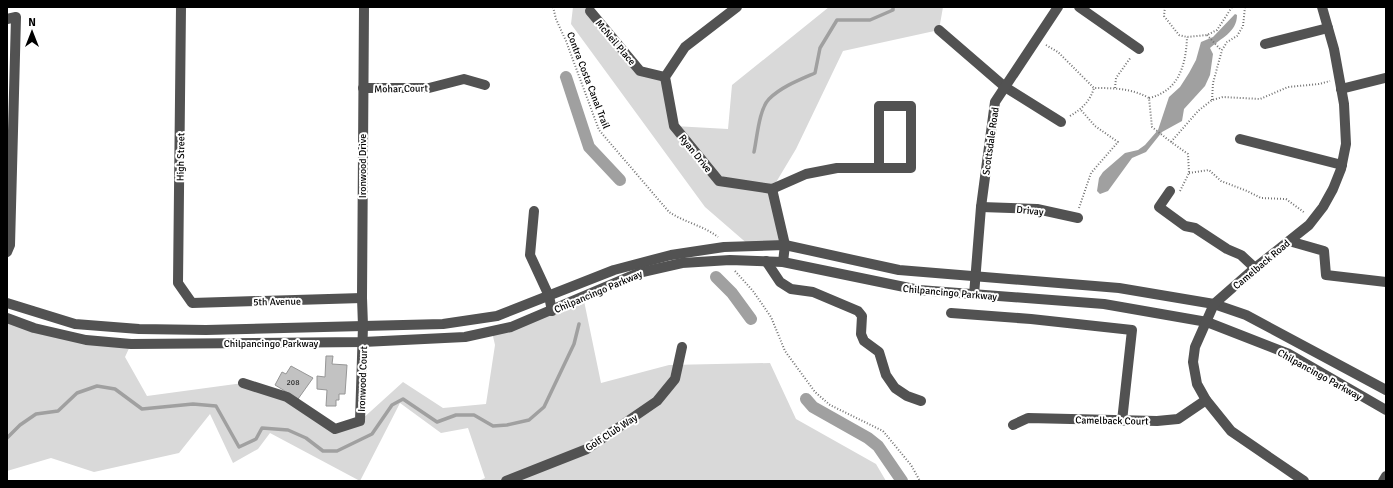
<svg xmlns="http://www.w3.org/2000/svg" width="1393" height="488" font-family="Signika,sans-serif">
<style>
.green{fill:#d9d9d9}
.water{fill:#a0a0a0}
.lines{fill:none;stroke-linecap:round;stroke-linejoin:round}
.stream{stroke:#a0a0a0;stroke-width:3.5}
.canal{stroke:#a0a0a0;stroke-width:12}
.building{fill:#c2c2c2;stroke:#969696}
.path{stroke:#747474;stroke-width:2;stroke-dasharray:1 2;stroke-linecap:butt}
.minor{stroke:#525252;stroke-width:10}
.labels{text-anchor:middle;stroke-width:4;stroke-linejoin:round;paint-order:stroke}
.number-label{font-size:8px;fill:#303030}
.street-label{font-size:10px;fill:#000;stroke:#fff}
</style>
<rect width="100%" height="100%" fill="#fff"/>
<g class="green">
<polygon points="573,7 587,7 640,71 665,77 674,126 728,129 732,85 829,7 943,7 939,30 843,51 796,149 772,189 785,245 750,246 705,207 571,24"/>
<polygon points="583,296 601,383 669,365 770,363 796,419 876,464 886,481 478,481 485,478 468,428 441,433 400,403 360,481 270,433 258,449 233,463 210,414 179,453 94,472 51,458 7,471 7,317 34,328 131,344 125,357 147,396 243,383 262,388 335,429 360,421 403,382 443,408 486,404 495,345 492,332"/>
</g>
<path class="water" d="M1235 14 1237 15C1237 32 1221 38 1210 48L1213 54 1210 75 1205 86 1184 109 1182 121 1162 132 1146 152 1132 158 1108 191 1100 194 1097 191 1099 178 1103 172 1125 153 1138 150 1145 145 1158 130 1169 97 1180 87 1189 73 1196 60 1201 42 1213 37Z"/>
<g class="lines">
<g class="stream">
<path d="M754 152C757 138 759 109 769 99 781 87 799 80 815 73L820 48 837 20H870L893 10V7"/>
<polyline points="7,438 20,425 36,414 58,411 77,393 97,386 115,389 142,409 193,404 216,406 239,447 256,439 262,428 288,430 306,438 323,451 337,451 372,434 392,405 403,399 437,422 456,415 474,415 493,426 507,425 529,420 544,407 574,344 579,324"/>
</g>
<g class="canal">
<polyline points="566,77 589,147 620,180"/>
<polyline points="716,277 732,293 751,319"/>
<polyline points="806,399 813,407 868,438 878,446 902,481"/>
</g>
</g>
<g class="building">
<polygon points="326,356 333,356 332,364 347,365 345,394 339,394 339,400 336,400 336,406 326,406 327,390 317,389 317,376 325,377"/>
<polygon points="291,366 313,378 298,399 275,385 282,372 286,374"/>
</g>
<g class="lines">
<g class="path">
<path d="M553 7 556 19 566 41 599 130 669 212C684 222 704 226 718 237"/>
<polyline points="1165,7 1164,16 1171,25 1179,35 1187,37 1207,35 1217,30 1232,7"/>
<polyline points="1207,35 1221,50"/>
<polyline points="1046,45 1058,52 1094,88"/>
<polyline points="1115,88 1116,78 1131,57"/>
<path d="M1149 98C1179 91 1186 65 1187 37"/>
<polyline points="1212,100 1213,83 1222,50 1227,42 1237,36 1243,26 1245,7"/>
<path d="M1070 116C1082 109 1090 101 1094 88 1113 88 1131 88 1149 98L1152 127 1171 142"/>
<polyline points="1189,173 1209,170 1221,181 1247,191 1261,198 1286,199 1305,213"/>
<polyline points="1180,191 1189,173 1188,154 1171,142 1198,111 1212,100 1223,97 1260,99 1288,87 1319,84 1330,81"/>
<polyline points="1079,208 1091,173 1118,142 1095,126 1081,110"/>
<polyline points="735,271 753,291 771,317 785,351 815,392 830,405 883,431 911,465 920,481"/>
</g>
<g class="minor">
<polyline points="181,7 178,283 192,303 362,298"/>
<polyline points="737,7 685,47 665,77 674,126 719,181 772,189 806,174 837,168 911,168 911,106 879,106 879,168"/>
<polyline points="1079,7 1139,49"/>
<polyline points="590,11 640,71 665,77"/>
<polyline points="7,19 16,17 10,245 7,252"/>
<polyline points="939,30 1005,87 1061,122"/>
<polyline points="1265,44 1328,28"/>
<polyline points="363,88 429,88 464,79 485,85"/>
<polyline points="1341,89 1385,78"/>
<polyline points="1240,139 1342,165"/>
<polyline points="772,189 785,245 783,262"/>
<polyline points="1170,191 1159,207 1185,226 1195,228 1227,249 1241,255 1255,268"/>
<polyline points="981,207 1037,209 1078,218"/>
<polyline points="534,211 530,255 549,296 552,311"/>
<polyline points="1289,241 1324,251 1326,275 1386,282"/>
<polyline points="766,261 780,282 791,289 813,292 858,311 862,316 861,334 864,341 879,352 886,375 895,388 907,396 921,401"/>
<polyline points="974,295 981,207 995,102 1058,7"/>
<polyline points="7,303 75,324 139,329 206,330 443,324 497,316 614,270 671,255 724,247 785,245 899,270 1119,288 1214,304 1246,315 1386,390"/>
<polyline points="951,313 1031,319 1132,330 1122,421"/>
<polyline points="7,318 34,328 86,340 131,344 363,342 465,337 511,327 638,273 682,263 730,260 783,262 919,290 1104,304 1207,322 1289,354 1386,410"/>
<polyline points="243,383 287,397 335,429 360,421 363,326 362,298 364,7"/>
<polyline points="1013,425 1028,418 1157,421 1178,419 1206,400"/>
<polyline points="506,481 587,449 657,401 675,379 682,347"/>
<polyline points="1304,481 1231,431 1206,400 1197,384 1193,362 1195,347 1214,304 1255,268 1309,225 1323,207 1333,189 1341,169 1346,144 1344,104 1334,49 1322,7"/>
<polyline points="1383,481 1386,476"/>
</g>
</g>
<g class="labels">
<g class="number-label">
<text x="293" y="385">208</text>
</g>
<g class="street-label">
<text transform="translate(616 42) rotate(50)" y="4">McNeil Place</text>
<text transform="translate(589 80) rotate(69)" y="4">Contra Costa Canal Trail</text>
<text transform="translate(401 88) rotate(-1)" y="4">Mohar Court</text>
<text transform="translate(990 141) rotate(-82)" y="4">Scottsdale Road</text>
<text transform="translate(696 153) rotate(51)" y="4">Ryan Drive</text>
<text transform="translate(180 157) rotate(-89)" y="4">High Street</text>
<text transform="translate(362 166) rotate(-90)" y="4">Ironwood Drive</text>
<text transform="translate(1030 210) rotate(6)" y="4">Drivay</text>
<text transform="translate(1261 264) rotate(-40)" y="4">Camelback Road</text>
<text transform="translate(598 291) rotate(-23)" y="4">Chilpancingo Parkway</text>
<text transform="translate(950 292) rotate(5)" y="4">Chilpancingo Parkway</text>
<text transform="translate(277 301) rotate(-1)" y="4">5th Avenue</text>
<text x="271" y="347">Chilpancingo Parkway</text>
<text transform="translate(1320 374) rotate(29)" y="4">Chilpancingo Parkway</text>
<text transform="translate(362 379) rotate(-88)" y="4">Ironwood Court</text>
<text transform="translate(1112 420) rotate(1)" y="4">Camelback Court</text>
<text transform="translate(611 432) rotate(-33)" y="4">Golf Club Way</text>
</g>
</g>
<rect width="1393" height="488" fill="none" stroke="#000000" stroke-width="16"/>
<g transform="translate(32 32)" stroke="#ffffff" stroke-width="3" paint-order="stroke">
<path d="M0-3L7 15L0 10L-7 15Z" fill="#000000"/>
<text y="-6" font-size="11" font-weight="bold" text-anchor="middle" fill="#000000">N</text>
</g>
</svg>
